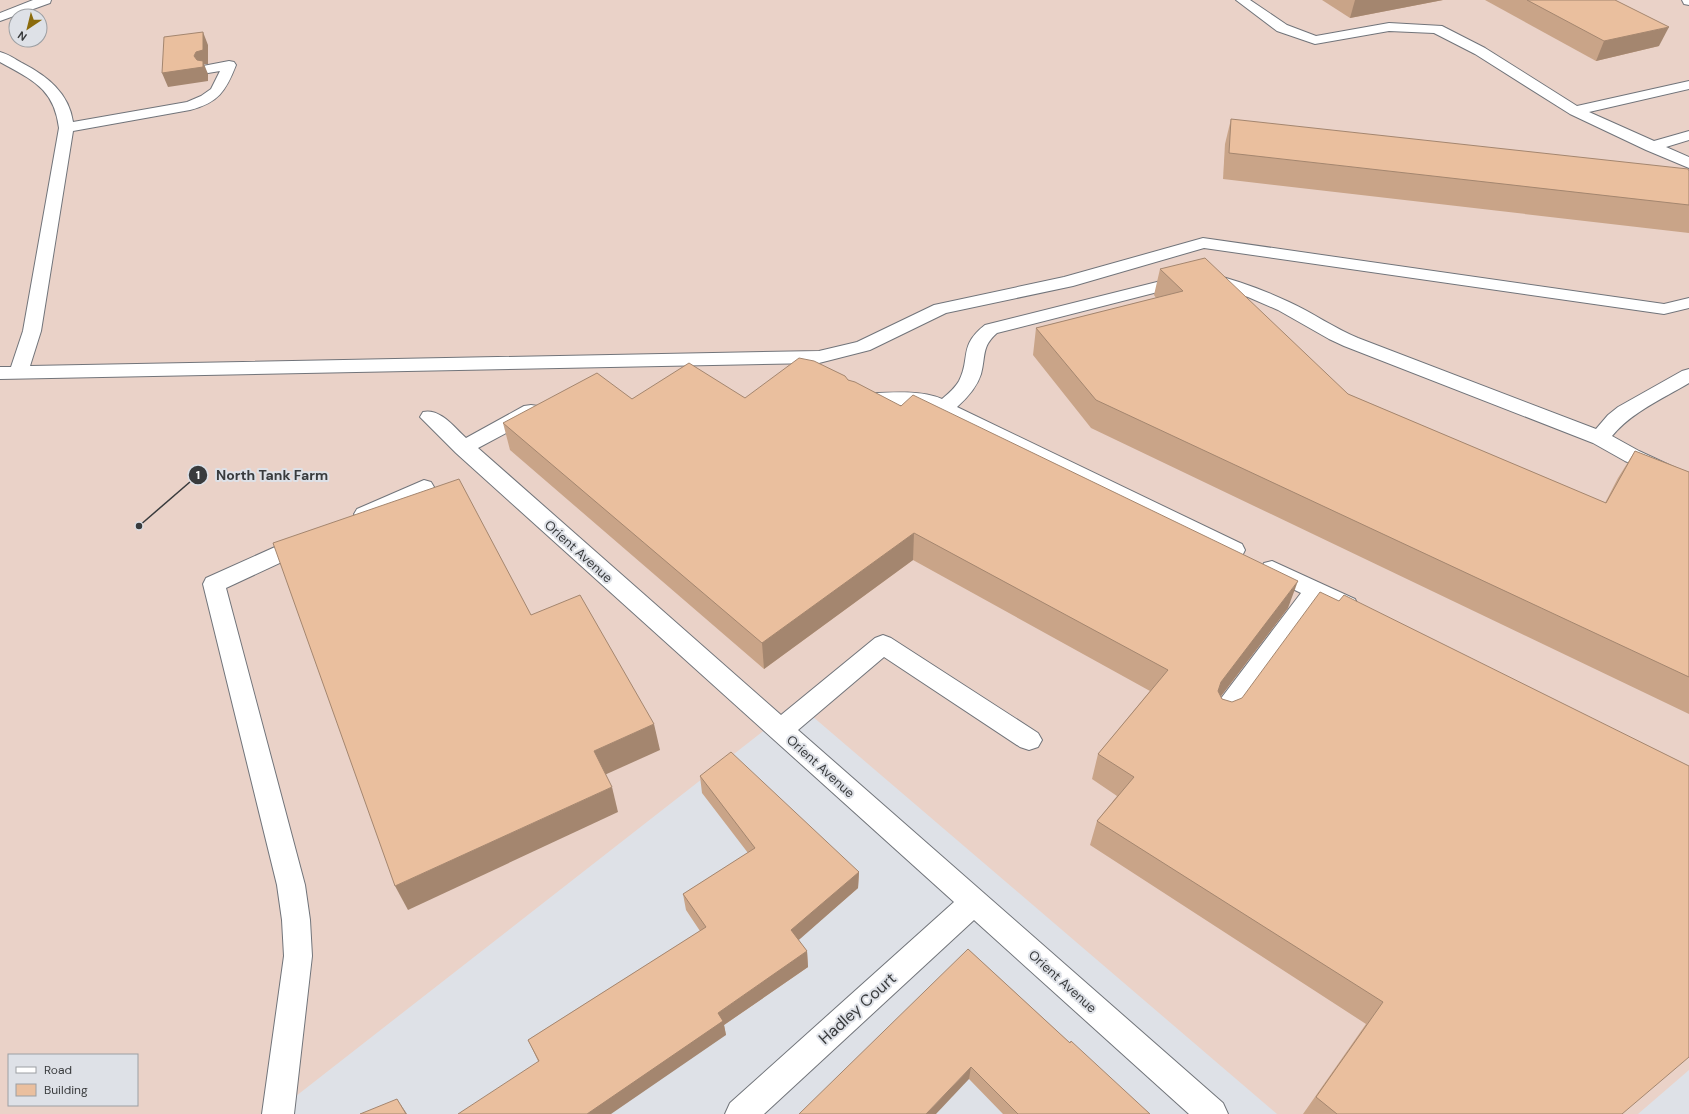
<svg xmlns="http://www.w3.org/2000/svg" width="1689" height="1114" font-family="'DM Sans',sans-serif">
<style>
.industrial{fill:#ead2c8;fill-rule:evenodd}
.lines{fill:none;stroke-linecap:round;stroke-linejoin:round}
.minor-casing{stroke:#71747a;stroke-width:2}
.major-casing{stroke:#71747a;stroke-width:2}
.minor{fill:#fff;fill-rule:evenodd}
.major{fill:#fff;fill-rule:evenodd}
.wall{fill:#c9a488}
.shaded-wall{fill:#a4866f}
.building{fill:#eabf9e;stroke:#a4866f}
.labels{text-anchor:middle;stroke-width:4;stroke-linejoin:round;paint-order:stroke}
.street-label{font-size:13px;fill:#393b3d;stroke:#dee1e7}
.near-street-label{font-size:16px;fill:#393b3d;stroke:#dee1e7}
.leader{fill:none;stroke:#393b3d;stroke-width:1.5}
.callout-dot{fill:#393b3d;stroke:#dee1e7;stroke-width:1.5}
.mark-label{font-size:12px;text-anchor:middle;font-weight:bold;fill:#fff}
.callout-label{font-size:14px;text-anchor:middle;font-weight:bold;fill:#393b3d;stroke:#dee1e7;stroke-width:4;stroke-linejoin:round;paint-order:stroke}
</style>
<rect width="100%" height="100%" fill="#dee1e7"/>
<path class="industrial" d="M0 0H1689V1070L1638 1114H1277L798 704 273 1114H0ZM16 16H40V40H16ZM9 1055H137V1105H9Z"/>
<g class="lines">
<defs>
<g id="minor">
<polygon points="33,0 51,0 50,3 0,21 0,13"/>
<polygon points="1236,0 1250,0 1287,25 1316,36 1389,23 1442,26 1485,48 1577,106 1689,81 1689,89 1589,112 1654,141 1689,131 1689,140 1666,147 1689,157 1689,168 1646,150 1570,114 1475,54 1434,33 1389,31 1315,44 1277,31"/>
<path d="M0 52C8 54 15 59 22 63 47 76 69 93 73 122L187 102 201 96 211 89 220 71 208 73 203 72 201 69 203 66 229 61 234 62 236 65C226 91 218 103 190 110L73 131 41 331 30 366 819 351 857 342 934 305 1064 277 1203 238 1664 304 1689 298V308L1664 314 1204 248 1073 286 946 313 870 350 819 363 0 379V367H11L23 331 59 128C54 88 32 80 0 62Z"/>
<path d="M1208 273C1236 280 1264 290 1289 302 1313 313 1334 328 1358 338L1596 429 1608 415 1618 407 1682 371 1689 369V383C1662 399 1632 412 1612 436L1639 451 1689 474V489L1625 461 1593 443 1344 346 1329 339 1278 310 1248 297 1207 283 1189 284 997 333C981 347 986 356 981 374 977 387 967 398 957 407L1242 544 1245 550 1242 556 1234 558 1226 556 927 408 905 405 859 406 852 404 849 400 852 396 859 394C883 393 919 389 942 399 948 394 955 388 959 381 971 358 958 346 985 325L1189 274Z"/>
<path d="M531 405 538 406 541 411 538 416 478 448 781 715 875 638 883 635 891 638 1038 733 1042 740 1038 747 1029 750 1020 747 884 657 798 730 1223 1103 1228 1114H1189L974 920 764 1114H725L730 1103 954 902 456 453 420 417 423 412C440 408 454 427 466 438L524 406Z"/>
<polygon points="424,480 431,482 434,487 431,492 365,522 357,519 354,514 357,509"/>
<polygon points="304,534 312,536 315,542 312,548 226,588 305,885 310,920 312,956 294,1114 262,1114 284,956 282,920 277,885 203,584 206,578"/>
<polygon points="1272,561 1355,599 1358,605 1355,611 1347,614 1319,601 1231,723 1222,726 1213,723 1210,716 1213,709 1301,593 1264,575 1261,569 1264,563"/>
</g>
<polygon id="major" points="1682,0 1689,0 1689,5 1684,4"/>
</defs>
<use href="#minor" class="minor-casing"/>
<use href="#major" class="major-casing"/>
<use href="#minor" class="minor"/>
<use href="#major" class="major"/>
</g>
<g class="wall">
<polygon points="1322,0 1443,0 1350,18"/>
<polygon points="1485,0 1615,0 1659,46 1596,61"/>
<polygon points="1231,119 1689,205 1689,233 1223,179 1225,144"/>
<polygon points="1160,269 1348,394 1605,503 1618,478 1635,451 1689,472 1689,714 1091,428 1033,355 1036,328 1156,298 1154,295"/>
<polygon points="848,380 1288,608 1221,696 1222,699 1622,1114 1303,1114 1366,1024 1090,845 1097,821 1117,796 1092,779 1098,754 1150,691 913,560 764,669 510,450 503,423 632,399 745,398"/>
<polygon points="700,776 859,872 858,888 798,940 807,951 808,967 724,1025 726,1035 538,1061 528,1040 700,931 686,910 683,894 748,853 702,793"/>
<polygon points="968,949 1070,1043 1150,1114 1003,1114 969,1079"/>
</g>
<g class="shaded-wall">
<polygon points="1355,0 1443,0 1350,18"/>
<polygon points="1669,27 1659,46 1596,61 1604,41"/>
<polygon points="203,32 208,45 208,64 204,64 208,74 208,81 168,87 162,73 194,56"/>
<polygon points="914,533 913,560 764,669 762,643"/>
<polygon points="1298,581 1288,608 1212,708 1221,682"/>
<polygon points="654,724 660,750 600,777 594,751"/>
<polygon points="612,787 618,812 408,910 395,886"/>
<polygon points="859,872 858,888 792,946 791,930"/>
<polygon points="807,951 808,967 724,1025 726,1035 611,1114 587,1114 718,1013"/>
<polygon points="971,1067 969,1079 936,1114 926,1114"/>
<polygon points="397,1099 407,1114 406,1114"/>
</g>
<g class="building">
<polygon points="1527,0 1615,0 1669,27 1604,41"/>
<polygon points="203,32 203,50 196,52 194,56 197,60 203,61 203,67 162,73 164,37"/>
<polygon points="1231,119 1688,169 1689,171 1689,205 1229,153"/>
<polygon points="1205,258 1348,394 1606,503 1635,451 1689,472 1689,677 1096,400 1036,328 1183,291 1160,269"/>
<polygon points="799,358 814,361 845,376 848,380 855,382 901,406 913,395 1298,581 1221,682 1218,691 1222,699 1232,702 1242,698 1320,592 1339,601 1344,595 1689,766 1689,1057 1622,1114 1337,1114 1316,1097 1383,1002 1097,821 1134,777 1098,754 1168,670 914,533 762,643 503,423 597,373 632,399 689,363 745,398"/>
<polygon points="459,479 531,615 580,595 654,724 594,751 612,787 395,886 273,543"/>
<polygon points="731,752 859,872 791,930 807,951 718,1013 723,1021 587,1114 458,1114 539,1061 528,1040 706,927 683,894 755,848 700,776"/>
<polygon points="968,949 1070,1043 1071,1041 1150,1114 1018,1114 971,1067 926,1114 799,1114"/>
<polygon points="397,1099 406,1114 360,1114"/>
</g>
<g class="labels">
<g class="street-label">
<text transform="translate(579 551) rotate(42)" y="5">Orient Avenue</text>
<text transform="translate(821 766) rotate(42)" y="5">Orient Avenue</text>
<text transform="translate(1063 981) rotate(42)" y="5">Orient Avenue</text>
</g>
<g class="near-street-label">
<text transform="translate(857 1008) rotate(-42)" y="6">Hadley Court</text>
</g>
</g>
<path class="leader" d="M139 526L198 475"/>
<g class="callout-dot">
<circle cx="139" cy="526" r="4"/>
<circle cx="198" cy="475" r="10"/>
</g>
<g class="mark-label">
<text x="198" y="479">1</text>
</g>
<g class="callout-label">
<text x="272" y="480">North Tank Farm</text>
</g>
<rect x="8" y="1054" width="130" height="52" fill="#dee1e7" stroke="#9c9fa3"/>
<rect x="16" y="1067" width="20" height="6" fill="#ffffff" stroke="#9c9fa3"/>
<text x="44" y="1074" font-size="12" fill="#393b3d">Road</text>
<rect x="16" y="1084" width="20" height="12" fill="#eabf9e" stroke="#9c9fa3"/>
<text x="44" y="1094" font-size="12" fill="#393b3d">Building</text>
<g transform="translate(28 28) rotate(215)"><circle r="19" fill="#dee1e7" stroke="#9c9fa3"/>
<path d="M0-3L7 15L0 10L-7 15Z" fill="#8b6b0c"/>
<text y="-6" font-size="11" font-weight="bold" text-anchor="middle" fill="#393b3d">N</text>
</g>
</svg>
